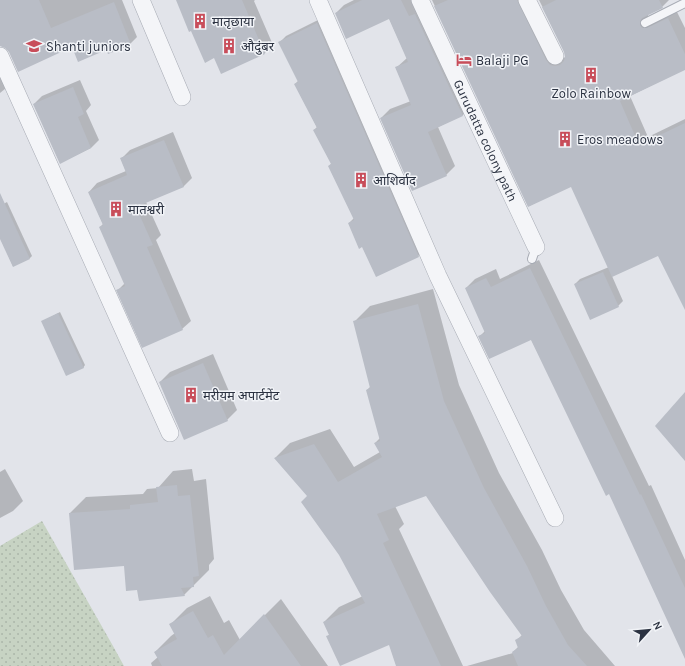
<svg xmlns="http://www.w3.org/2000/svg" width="685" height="666" font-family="Karla,'Noto Sans Devanagari',sans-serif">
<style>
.grass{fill:url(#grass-dots)}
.shadow{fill:#0003}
.building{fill:#b9bdc6}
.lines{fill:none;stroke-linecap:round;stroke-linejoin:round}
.service-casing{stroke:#a7abb4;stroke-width:10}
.minor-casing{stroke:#a7abb4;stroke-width:18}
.service{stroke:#f4f5f8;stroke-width:8}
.minor{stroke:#f4f5f8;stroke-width:17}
.labels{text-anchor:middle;stroke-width:3;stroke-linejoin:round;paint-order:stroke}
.poi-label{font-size:13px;fill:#2b3241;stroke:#f1f3f7;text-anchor:start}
.street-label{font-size:13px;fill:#2b3241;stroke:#f1f3f7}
</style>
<defs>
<pattern id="grass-dots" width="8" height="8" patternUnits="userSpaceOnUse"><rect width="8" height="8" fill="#c7d3c3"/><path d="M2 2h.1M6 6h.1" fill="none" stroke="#abb6a9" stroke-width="1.8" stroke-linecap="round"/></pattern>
</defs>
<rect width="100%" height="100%" fill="#e2e4ea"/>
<polygon class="grass" points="42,521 113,646 124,666 0,666 0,546"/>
<g class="shadow">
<polygon points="0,0 122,0 137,37 130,44 107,49 73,46 7,47 0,45"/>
<polygon points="177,0 255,0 254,1 273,45 265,53 215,57"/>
<polygon points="354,0 421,0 471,106 463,115 438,127 455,166 446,175 381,118 390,109 411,101 396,68 407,58 389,18 336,13 344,5"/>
<polygon points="432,0 529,0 559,56 563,58 566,57 565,52 539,0 669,0 662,7 648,14 648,16 651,19 676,10 685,28 685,69 630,96 648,137 685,119 685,308 658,255 612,276 623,301 618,306 575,284 580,279 609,267 572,185 529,206"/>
<polygon points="324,17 425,250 418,256 363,246 349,223 354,218 329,166 332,163 314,130 317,127 295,84 299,80 280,42 286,36"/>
<polygon points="0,58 11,84 0,93"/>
<polygon points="80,80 91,105 86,111 99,140 91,148 60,163 34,104 42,96"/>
<polygon points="173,132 192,178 184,186 146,202 161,235 156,240 191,321 182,329 118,290 125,283 100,227 103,224 89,192 97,183 126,171 121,159 130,150"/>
<polygon points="7,202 32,256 30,258 13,266 0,237 0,206"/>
<polygon points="539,260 649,486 651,485 685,560 685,651 610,493 531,339 479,337 485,331 466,288 475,279 496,269 500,279"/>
<polygon points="433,289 459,385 499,473 542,550 561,590 584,630 615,666 467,666 513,653 513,652 519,646 516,641 522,635 427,494 395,506 404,524 399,529 463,666 397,666 390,643 328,636 330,634 324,622 339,607 363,596 308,496 275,458 290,443 330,429 354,467 380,452 375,443 380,438 367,390 371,386 355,321 370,306"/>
<polygon points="60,312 85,365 83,368 42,322"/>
<polygon points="213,354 237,410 227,420 160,382 170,372"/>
<polygon points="5,469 23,501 13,511 0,518 0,472"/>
<polygon points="192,469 194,481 206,479 214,559 209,565 209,570 184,595 139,599 138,589 125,565 70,513 86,497 143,494 147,489 158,488 173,471"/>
<polygon points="210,596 224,623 229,620 240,640 281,599 328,666 152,666 151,663 158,657 155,652 171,636 175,633 171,624 187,608"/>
</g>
<g class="building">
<polygon points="0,0 39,0 51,28 114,2 131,45 108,54 106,50 78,62 72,47 18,72 9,52 5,48 0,46"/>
<polygon points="176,0 242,0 265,54 221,74 214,58 205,63 191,31 189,32"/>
<polygon points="362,0 401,0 409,16 415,14 463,116 428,132 447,176 412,191 380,118 411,105 395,67 408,62 389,19 346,39 335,13"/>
<polygon points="448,0 517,0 546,60 550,65 555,66 560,65 564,61 565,57 564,52 542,7 556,0 659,0 663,8 642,18 640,22 640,25 642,28 647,28 668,18 685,54 685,70 620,101 639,145 685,123 685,310 658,256 612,277 571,187 528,207 434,6"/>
<polygon points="317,23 419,257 376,277 362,247 359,249 348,223 354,220 328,166 331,164 313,130 317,128 294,84 298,82 278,42"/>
<polygon points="73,87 84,114 78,117 91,148 60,164 33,104"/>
<polygon points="164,140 184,187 136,207 153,245 147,247 183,330 142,348 116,290 125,286 99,227 103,225 88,192 127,175 120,158"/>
<polygon points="0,193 30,259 13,267 0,239"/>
<polygon points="530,268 640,495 641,494 685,588 685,659 609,494 606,496 531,340 489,359 478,336 485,333 465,288 486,278 491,287"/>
<polygon points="603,272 619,307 590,320 574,284"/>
<polygon points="418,304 444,401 484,488 527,566 546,606 568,645 587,666 518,666 512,652 518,648 515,640 522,636 490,592 426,496 377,514 389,540 383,543 441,666 396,666 389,645 340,666 326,636 329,635 323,622 365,603 339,555 301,502 307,496 274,458 314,444 338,482 382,457 374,443 380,441 366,390 370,388 353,321"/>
<polygon points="58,313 84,368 66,376 41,321"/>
<polygon points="203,363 228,421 184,440 159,382"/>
<polygon points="685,392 685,461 655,426"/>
<polygon points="177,485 178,496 190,495 199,576 193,577 194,587 181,588 185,596 139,601 137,590 126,591 124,566 74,570 69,513 130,509 130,505 158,502 156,487"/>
<polygon points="193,611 208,638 213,635 224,655 264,614 301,666 162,666 154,652 177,639 169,624"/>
</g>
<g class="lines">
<defs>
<g id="service">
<polyline points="645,23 685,3"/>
<polyline points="532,259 536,247"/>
</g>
<g id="minor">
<polyline points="141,0 182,97"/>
<polyline points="318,0 438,276 555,518"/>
<path id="s1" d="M420 0 536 247"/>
<polyline points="527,0 555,56"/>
<polyline points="0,56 170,433"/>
</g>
</defs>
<use href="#service" class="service-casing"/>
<use href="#minor" class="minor-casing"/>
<use href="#service" class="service"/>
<use href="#minor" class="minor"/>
</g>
<defs>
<symbol id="building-bare" viewBox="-9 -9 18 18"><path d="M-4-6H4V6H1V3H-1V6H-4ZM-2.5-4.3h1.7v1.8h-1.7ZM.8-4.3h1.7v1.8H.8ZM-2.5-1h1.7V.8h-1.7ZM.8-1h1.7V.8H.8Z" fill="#c84d5a" stroke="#f1f3f7" stroke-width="2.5" paint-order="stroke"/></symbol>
<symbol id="school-bare" viewBox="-9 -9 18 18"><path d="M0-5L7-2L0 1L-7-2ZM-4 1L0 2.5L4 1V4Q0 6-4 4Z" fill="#c84d5a" stroke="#f1f3f7" stroke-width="2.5" paint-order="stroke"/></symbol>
<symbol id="hotel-bare" viewBox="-9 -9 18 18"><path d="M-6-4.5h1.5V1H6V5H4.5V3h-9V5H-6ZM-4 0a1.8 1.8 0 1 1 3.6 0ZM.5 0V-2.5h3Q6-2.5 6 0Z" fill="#c84d5a" stroke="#f1f3f7" stroke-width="2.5" paint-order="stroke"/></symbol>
</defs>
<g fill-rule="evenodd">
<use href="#building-bare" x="189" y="10" width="22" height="22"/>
<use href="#school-bare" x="23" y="35" width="22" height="22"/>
<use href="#building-bare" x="218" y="35" width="22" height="22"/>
<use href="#hotel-bare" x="453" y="49" width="22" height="22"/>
<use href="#building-bare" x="580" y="64" width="22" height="22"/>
<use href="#building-bare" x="554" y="128" width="22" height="22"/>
<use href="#building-bare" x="350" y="169" width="22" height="22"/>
<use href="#building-bare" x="105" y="198" width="22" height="22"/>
<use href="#building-bare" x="180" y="384" width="22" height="22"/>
</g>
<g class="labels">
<g class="poi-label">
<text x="212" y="26">मातृछाया</text>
<text x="46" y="51">Shanti juniors</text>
<text x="241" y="51">औदुंबर</text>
<text x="476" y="65">Balaji PG</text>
<text x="591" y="98" text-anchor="middle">Zolo Rainbow</text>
<text x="577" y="144">Eros meadows</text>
<text x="373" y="185">आशिर्वाद</text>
<text x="128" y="214">मातश्वरी</text>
<text x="203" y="400">मरीयम अपार्टमेंट</text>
</g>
<g class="street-label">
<text dy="5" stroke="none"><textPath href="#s1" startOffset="155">Gurudatta colony path</textPath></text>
</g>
</g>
<g transform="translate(649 630) rotate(63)" stroke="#f1f3f7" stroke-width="3" paint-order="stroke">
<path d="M0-3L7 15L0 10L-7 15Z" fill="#2b3241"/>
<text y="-6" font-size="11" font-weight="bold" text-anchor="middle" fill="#2b3241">N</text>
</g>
</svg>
